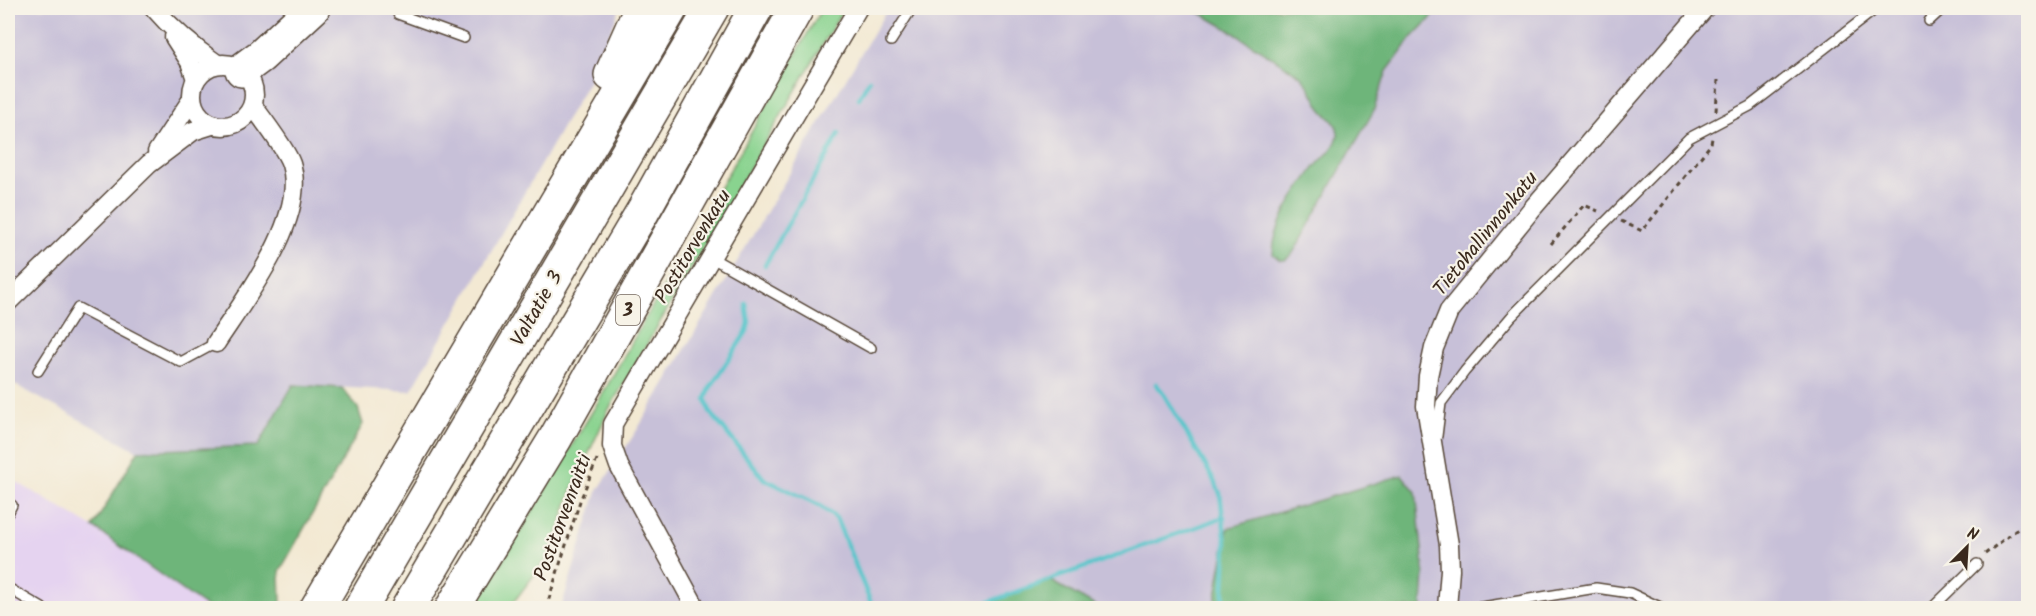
<svg xmlns="http://www.w3.org/2000/svg" width="2036" height="616" font-family="Kalam,sans-serif">
<style>
.built{fill:#e5d3f0}
.industrial{fill:#c7c0d8}
.green{fill:#89d38f;stroke:#627e56;stroke-width:1.5}
.forest{fill:#6eb57a;stroke:#54704c;stroke-width:1.5}
.lines{fill:none;stroke-linecap:round;stroke-linejoin:round}
.stream{stroke:#57c5cb;stroke-width:4.5}
.lane-casing{stroke:#574739;stroke-width:12}
.street-casing{stroke:#574739;stroke-width:21}
.highway-casing{stroke:#574739;stroke-width:36}
.path{stroke:#574739;stroke-width:3;stroke-dasharray:4.5 4.5;stroke-linecap:butt}
.lane{stroke:#fff;stroke-width:9}
.street{stroke:#fff;stroke-width:18}
.highway{stroke:#fff;stroke-width:33}
.labels{text-anchor:middle;stroke-width:4.5;stroke-linejoin:round;paint-order:stroke}
.shield{fill:#f7f3e8;stroke:#73665b;stroke-width:1.5}
.shield-label{font-size:18px;font-weight:bold;fill:#3b2a1e}
.street-label{font-size:20px;fill:#3b2a1e;stroke:#f7f3e8}
</style>
<rect width="100%" height="100%" fill="#f7f3e8"/>
<filter id="ink" filterUnits="userSpaceOnUse"><feTurbulence type="fractalNoise" baseFrequency=".0167" numOctaves="2"/><feDisplacementMap in="SourceGraphic" scale="12" xChannelSelector="R" yChannelSelector="G"/><feConvolveMatrix kernelMatrix="1 2 1 2 8 2 1 2 1" color-interpolation-filters="sRGB"/></filter>
<filter id="wash" filterUnits="userSpaceOnUse"><feTurbulence type="fractalNoise" baseFrequency=".008" numOctaves="4" result="noise"/><feDisplacementMap in="SourceGraphic" scale="24" xChannelSelector="R" yChannelSelector="G"/><feGaussianBlur stdDeviation="1.35" result="paint"/><feColorMatrix in="noise" values="0 0 0 0 0 0 0 0 0 0 0 0 0 0 0 0 0 1.4 0 .05"/><feComposite in="paint" operator="in"/></filter>
<g filter="url(#wash)">
<rect width="100%" height="100%" fill="#f3e9d3"/>
<polygon class="built" points="8,477 93,527 208,608 8,608"/>
<g class="industrial">
<polygon points="8,8 620,8 596,68 411,391 293,385 258,446 138,451 8,381"/>
<polygon points="888,8 2028,8 2028,608 561,608 597,492 637,430"/>
</g>
<polygon class="green" points="822,8 844,8 609,409 572,490 551,553 509,608 474,608 595,407"/>
<g class="forest">
<path d="M1191 8H1441L1412 38 1387 71 1373 112 1293 253 1285 260H1280L1273 254C1273 223 1297 192 1315 167 1322 158 1338 147 1338 133 1338 122 1326 116 1320 107 1314 96 1310 86 1301 76L1223 26Z"/>
<polygon points="293,385 342,388 358,408 363,424 280,571 281,603 278,608 208,608 93,527 138,451 258,446"/>
<polygon points="1402,475 1416,492 1424,569 1422,608 1214,608 1228,528"/>
<polygon points="1048,579 1099,608 973,608"/>
</g>
<g class="lines">
<g class="stream">
<polyline points="859,98 869,80"/>
<polyline points="765,265 839,134"/>
<polyline points="746,304 749,322 747,331 710,388 706,399 710,412 764,479 817,504 836,518 873,608"/>
<polyline points="1156,384 1163,393 1211,475 1220,493 1226,545 1223,608"/>
<polyline points="972,608 1224,517"/>
</g>
</g>
</g>
<g filter="url(#ink)">
<g class="lines">
<defs>
<g id="lane">
<polyline points="398,14 464,38"/>
<polyline points="1929,21 1943,8"/>
<polyline points="891,41 912,8"/>
<polyline points="712,258 871,348"/>
<polyline points="38,371 78,308 181,362 216,343"/>
<polyline points="1437,436 1441,403 1465,371 1511,317 1689,138 1750,106 1877,8"/>
<polyline points="8,513 12,505"/>
<polyline points="8,588 42,608"/>
<polyline points="1476,608 1596,588 1630,593 1662,608"/>
<polyline points="1932,608 1977,564"/>
</g>
<g id="street">
<path d="M154 8C172 29 194 48 217 64"/>
<polyline points="174,37 190,62 196,79"/>
<circle cx="223" cy="95" r="31"/>
<polyline points="157,152 192,99"/>
<polyline points="8,302 149,164 193,131 212,125"/>
<path d="M216 343C244 300 308 218 291 164 287 151 262 118 253 106"/>
<polyline points="696,608 619,466 612,446 613,424 858,8"/>
<polyline points="1447,608 1450,570 1449,545 1426,406 1428,376 1434,348 1449,311 1531,210 1705,8"/>
</g>
<g id="highway">
<polyline points="242,70 261,56 313,8"/>
<polyline points="611,75 641,8"/>
<polyline points="317,608 671,8"/>
<polyline points="361,608 712,8"/>
<polyline points="408,608 643,211 756,8"/>
<polyline points="452,608 555,439 797,8"/>
</g>
</defs>
<use href="#lane" class="lane-casing"/>
<use href="#street" class="street-casing"/>
<use href="#highway" class="highway-casing"/>
<g class="path">
<polyline points="1716,111 1718,80"/>
<polyline points="1621,221 1642,231 1711,144 1712,138"/>
<polyline points="1551,244 1584,205 1598,211"/>
<polyline points="1985,554 2028,521"/>
<polyline points="546,608 580,501 598,457"/>
</g>
<use href="#lane" class="lane"/>
<use href="#street" class="street"/>
<use href="#highway" class="highway"/>
</g>
</g>
<g class="labels">
<rect class="shield" x="616" y="295" width="24" height="30" rx="4.5"/>
<g class="shield-label">
<text x="628" y="316">3</text>
</g>
<g class="street-label">
<text transform="translate(1485 233) rotate(-51)" y="7">Tietohallinnonkatu</text>
<text transform="translate(692 246) rotate(-59)" y="7">Postitorvenkatu</text>
<text transform="translate(536 308) rotate(-60)" y="7">Valtatie 3</text>
<text transform="translate(562 517) rotate(-70)" y="7">Postitorvenraitti</text>
</g>
</g>
<rect width="2036" height="616" fill="none" stroke="#f7f3e8" stroke-width="30"/>
<g transform="translate(1967 547) rotate(24)" stroke="#f7f3e8" stroke-width="4.5" paint-order="stroke">
<path d="M0-4.5L10 22L0 15L-10 22Z" fill="#3b2a1e"/>
<text y="-9" font-size="16" font-weight="bold" text-anchor="middle" fill="#3b2a1e">N</text>
</g>
</svg>
